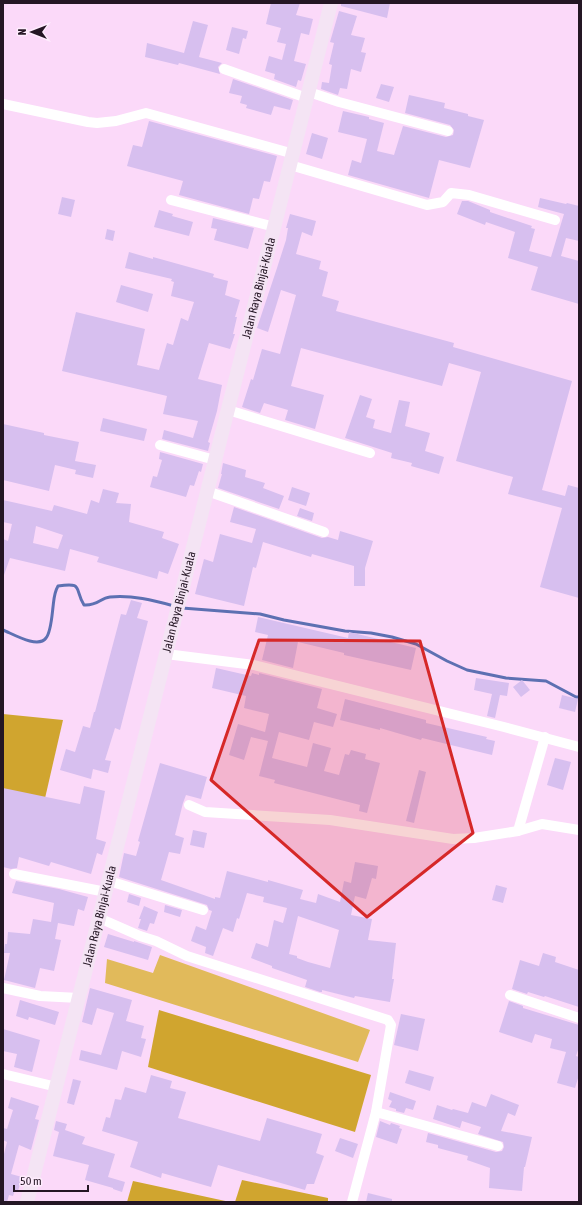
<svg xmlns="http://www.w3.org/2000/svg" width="582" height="1205" font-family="'Asap Condensed',sans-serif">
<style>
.green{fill:#e1ba5b}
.forest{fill:#d0a52f}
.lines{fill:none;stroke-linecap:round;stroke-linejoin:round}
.stream{stroke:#5d70b2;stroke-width:3}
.building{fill:#d7bfef;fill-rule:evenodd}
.street{stroke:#fff;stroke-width:10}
.secondary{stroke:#f4e4f4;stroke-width:14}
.marked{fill:#d62828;fill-opacity:0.2;stroke:#d62828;stroke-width:3;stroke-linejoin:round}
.labels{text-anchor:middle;stroke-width:3;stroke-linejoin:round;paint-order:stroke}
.street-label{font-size:12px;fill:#241624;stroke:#feecfd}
</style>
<rect width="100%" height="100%" fill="#fbd9f9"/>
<polygon class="green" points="160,955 370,1030 358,1062 105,983 107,959 153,973"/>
<g class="forest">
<polygon points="3,714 63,720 43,807 3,797"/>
<polygon points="159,1010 371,1075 355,1132 148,1067"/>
<polygon points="242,1180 328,1198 328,1202 235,1202"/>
<polygon points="133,1181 230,1202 127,1202"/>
</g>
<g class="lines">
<g class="stream">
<polyline points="182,608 260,614 284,620 345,631 371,633 392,637 416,644 447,661 467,670 506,678 546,681 576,697 579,697"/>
<path d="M3 630C13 634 38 649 46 638 51 632 52 615 53 607 54 599 54 593 58 586 84 582 74 589 84 605 98 606 100 598 110 597 132 595 153 600 174 606"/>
</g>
</g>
<g class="building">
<polygon points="271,3 300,3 296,15 313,19 309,35 301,33 294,61 306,64 301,81 298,80 296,87 274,79 275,74 265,71 269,56 282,60 286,44 277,42 281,28 266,24"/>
<polygon points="341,3 390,3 387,18 341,6"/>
<polygon points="339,11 357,16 351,35 365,38 361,52 366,53 361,72 351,69 347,89 340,88 338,95 321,89 322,82 329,83 332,65 329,64 334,43 330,42"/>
<polygon points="193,21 208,25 199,57 222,63 218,67 220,74 179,63 178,65 145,57 147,43 184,53"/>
<polygon points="232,27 248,31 246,39 243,38 239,54 226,50"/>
<polygon points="233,79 293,100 290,110 274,106 271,115 246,108 247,105 240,103 242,96 229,93"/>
<polygon points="381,84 394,87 389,102 376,98"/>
<polygon points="409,95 445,103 444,108 468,114 468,116 484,120 470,168 439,160 429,198 348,175 352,160 361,163 367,139 338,132 343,111 369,117 369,119 384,123 377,151 394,155 403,126 446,137 453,135 454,130 450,125 405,113"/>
<polygon points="149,121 277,156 270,182 264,181 259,199 253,198 249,214 179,195 183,181 127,166 133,145 142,147"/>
<polygon points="312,133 328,138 322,159 306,154"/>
<polygon points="62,197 75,200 71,217 58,214"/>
<polygon points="540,198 566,204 567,203 579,206 579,241 566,238 561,256 579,261 579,304 531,290 538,267 508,258 515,232 486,222 485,225 457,214 462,201 468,201 490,210 490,212 532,226 531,228 535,229 529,251 551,257 564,214 538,207"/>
<polygon points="159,210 173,214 172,216 193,222 189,236 154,227"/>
<polygon points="290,214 316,221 312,236 302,232 296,254 321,261 319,269 328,272 322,296 339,301 336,311 454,343 453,347 572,381 542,490 565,496 568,485 579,488 579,598 540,587 562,508 508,494 513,477 456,461 481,372 449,363 442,386 301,348 291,386 324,395 315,429 285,420 288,410 264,403 260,413 242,407 251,379 253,380 262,349 280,354 296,295 281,290 268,332 257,328 277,268 286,240 288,228 286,228"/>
<polygon points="213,218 254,228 248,249 214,240 217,229 211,228"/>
<polygon points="107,229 115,231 113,241 105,239"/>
<polygon points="129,252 153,259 153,257 214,274 213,277 228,281 225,295 240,300 235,317 237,317 233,334 235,334 230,349 209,343 198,379 222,385 217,411 208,442 210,443 208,451 162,439 164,430 193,438 198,421 163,414 167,396 62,371 76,312 145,329 137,365 159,370 167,343 173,345 181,318 188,321 194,302 171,296 174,282 171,281 172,279 125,268"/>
<polygon points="121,285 153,294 148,312 116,302"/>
<polygon points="360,395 372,399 366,417 375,420 373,428 391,433 399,400 410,402 405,426 430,433 425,451 444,457 439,474 411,466 412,463 391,458 392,453 345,438"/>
<polygon points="103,418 147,429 144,441 100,431"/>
<polygon points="3,424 44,433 44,435 79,442 75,461 96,465 93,478 75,474 76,470 55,465 49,491 3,480"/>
<polygon points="160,452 203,464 201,472 199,471 194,486 190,485 186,497 150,487 153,476 157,477 162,460 159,459"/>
<polygon points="223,463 246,470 245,477 265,483 263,488 284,496 279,509 218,488 222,474 221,474"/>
<polygon points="292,487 310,493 306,506 288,500"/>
<path d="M103 489 119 493 116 503 131 504 129 522 164 532 162 538 179 544 168 574 159 571 157 579 97 562 99 557 70 549 65 571 10 558 4 575 3 574V539L8 541 12 524 3 522V500L52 511 54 505 87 514 91 500 99 503ZM36 526 63 535 58 549 33 543Z"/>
<polygon points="234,507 322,538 328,537 338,540 340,531 373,541 365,568 365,586 354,586 354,566 312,554 311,557 263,542 256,568 253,567 244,606 195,594 204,559 213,562 220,534 252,543 256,529 230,522"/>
<polygon points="300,508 314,513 312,521 297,516"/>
<polygon points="131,600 142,603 137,618 148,621 120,730 115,728 105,760 111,761 108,773 93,769 91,779 60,770 66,749 75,752 83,726 90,728 94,712 95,712 121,614 126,615"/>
<polygon points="258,617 348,638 349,632 416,648 411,670 344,655 344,653 298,642 293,668 262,660 268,635 255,632"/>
<polygon points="216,668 251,676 252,673 259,675 259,673 322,689 317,708 337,714 333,727 314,722 309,740 279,732 272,758 307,767 313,743 331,748 324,771 339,775 345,754 349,755 351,750 366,754 365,759 380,763 367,813 359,811 360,805 274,783 275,780 259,776 268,741 251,737 244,760 229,755 238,724 265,732 269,714 244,708 246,696 212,688"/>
<polygon points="476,678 509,683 507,696 500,695 495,718 487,716 492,694 474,690"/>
<polygon points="522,680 530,690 521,697 513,687"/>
<polygon points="562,695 578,699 575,712 559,708"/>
<polygon points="345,699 426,720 426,723 487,737 486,739 495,741 492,755 422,738 421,740 380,728 380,730 340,720"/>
<polygon points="555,758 571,762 563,790 547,785"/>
<path d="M160 763 207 777 201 799 186 795 183 803 175 835 184 838 180 854 169 852 161 880 215 899V897L220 898 227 871 268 882V880L303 890 300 899 316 903 318 894 340 902 344 881 351 883 355 862 378 866 376 879 372 878 366 899 355 896 351 915 372 919 368 940 396 943 392 979H394L390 1002 355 996 354 998 322 990V992H320L305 987 307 980 272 968V966L251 958 256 943 268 947 274 920 283 923 287 908 263 902 264 897 247 893 239 919 237 918 233 932 223 928 213 956 205 953 206 947 191 941 196 926 206 930 212 911 209 910 207 905 119 877 124 853 136 856 140 842 138 841ZM298 916 339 930 330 968 308 962 297 958V956L289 954Z"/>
<polygon points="419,770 426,772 414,823 406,821"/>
<polygon points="84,786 105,791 96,839 106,842 102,855 97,853 91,874 51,862 49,866 19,857 17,868 11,869 3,867 3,788 80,804"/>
<polygon points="193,830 207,833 204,848 190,845"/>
<polygon points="16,881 59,889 88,897 84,911 78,909 74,926 58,923 55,939 61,940 54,971 40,968 35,988 4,980 10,953 4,953 5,944 7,944 8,932 30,934 33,919 51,922 54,903 12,893"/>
<polygon points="496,885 507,888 503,903 492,900"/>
<polygon points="129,894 141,898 139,906 127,902"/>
<polygon points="165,905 182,910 180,917 164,912"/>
<polygon points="144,906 158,912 154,924 150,923 147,931 138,928 141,919 139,919"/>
<polygon points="108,934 134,942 134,941 152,947 148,960 104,947"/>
<polygon points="543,953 556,957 555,962 579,970 579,1007 545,996 544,997 528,992 527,994 512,989 520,960 539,966"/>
<polygon points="90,988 132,1000 126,1021 144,1026 141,1038 146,1039 141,1057 122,1051 117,1070 79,1060 81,1050 101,1055 114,1013 97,1008 92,1025 82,1022"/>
<polygon points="20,1000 59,1012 55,1025 29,1017 28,1020 16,1016"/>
<polygon points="509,1001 523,1006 523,1008 579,1025 579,1047 576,1056 579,1057 579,1075 575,1088 557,1083 566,1052 550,1048 552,1039 535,1034 532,1043 499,1032"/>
<polygon points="401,1014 425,1019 418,1051 394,1045"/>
<polygon points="3,1029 40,1040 32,1072 14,1067 17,1054 3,1051"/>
<polygon points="409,1070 434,1077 430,1091 405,1083"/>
<polygon points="151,1075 172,1081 170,1088 186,1092 178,1118 260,1141 267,1118 322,1134 316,1153 324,1156 314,1184 307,1184 305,1190 218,1165 211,1187 162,1173 161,1178 130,1167 138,1142 102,1131 106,1117 110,1118 115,1099 121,1100 125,1087 146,1093"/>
<polygon points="73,1079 81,1081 74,1105 67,1103"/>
<polygon points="390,1092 416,1101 413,1110 406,1108 404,1113 396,1111 396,1109 389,1107 392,1101 388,1099"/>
<polygon points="491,1094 519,1105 515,1116 508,1113 501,1131 532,1137 525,1167 524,1167 522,1191 489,1188 490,1168 467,1160 468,1156 438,1148 438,1145 426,1142 428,1133 496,1152 502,1151 504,1147 503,1142 478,1134 481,1127 462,1121 460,1128 433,1119 437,1105 452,1110 453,1109 468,1113 472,1102 486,1107"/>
<polygon points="11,1097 39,1106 35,1119 39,1120 31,1150 19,1145 11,1174 22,1177 18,1191 15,1190 13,1196 9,1195 7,1202 3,1202 3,1158 7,1142 3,1140 3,1128 7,1129 13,1110 8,1108"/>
<polygon points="56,1121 67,1124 65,1130 85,1137 82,1144 115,1154 108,1177 125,1182 122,1192 113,1189 113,1188 85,1180 89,1165 53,1156 59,1132 54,1130"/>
<polygon points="380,1121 390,1125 391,1123 400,1126 399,1128 402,1129 397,1144 376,1137"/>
<polygon points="340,1138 358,1144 353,1158 335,1151"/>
<polygon points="368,1193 392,1199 392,1202 366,1202"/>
</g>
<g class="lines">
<g class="street">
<polyline points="224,69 307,98"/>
<polyline points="309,92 339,102 448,131"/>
<polyline points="3,104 88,122 97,123 116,121 146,113 294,154"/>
<polyline points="290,165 427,205 443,202 451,193 469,195 555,220"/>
<polyline points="171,200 275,227"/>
<polyline points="228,410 370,453"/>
<polyline points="160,445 215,460"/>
<polyline points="207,491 324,532"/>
<polyline points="166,654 254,665 504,727 579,747"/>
<polyline points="189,805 205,812 330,820 453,839 474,838 518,831 542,824 579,830"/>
<polyline points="518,831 545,737"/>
<polyline points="14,874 106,892"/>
<polyline points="109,881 203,910"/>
<polyline points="99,918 140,936 156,941 187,956 388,1020 391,1025 376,1112 352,1202"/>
<polyline points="3,988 40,996 79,998"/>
<polyline points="510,995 579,1018"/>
<polyline points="3,1074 57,1087"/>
<polyline points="376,1112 498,1146"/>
</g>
<path class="secondary" id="s1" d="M27 1202 331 3"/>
</g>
<path class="marked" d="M259 640 420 641 473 833 367 917 211 780Z"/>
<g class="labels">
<g class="street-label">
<text dy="4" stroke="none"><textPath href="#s1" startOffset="943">Jalan Raya Binjai-Kuala</textPath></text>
<text dy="4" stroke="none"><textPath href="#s1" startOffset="619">Jalan Raya Binjai-Kuala</textPath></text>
<text dy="4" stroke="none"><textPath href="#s1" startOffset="295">Jalan Raya Binjai-Kuala</textPath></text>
</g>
</g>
<rect width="582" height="1205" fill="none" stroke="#241624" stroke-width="8"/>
<g transform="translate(32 32) rotate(270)" stroke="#feecfd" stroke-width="3" paint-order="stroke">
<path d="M0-3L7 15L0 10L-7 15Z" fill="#241624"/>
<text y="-6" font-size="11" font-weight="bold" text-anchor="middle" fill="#241624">N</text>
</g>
<path d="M14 1185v6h74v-6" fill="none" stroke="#241624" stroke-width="2"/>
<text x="20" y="1185" font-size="12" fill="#241624" stroke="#feecfd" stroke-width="3" paint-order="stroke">50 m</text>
</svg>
